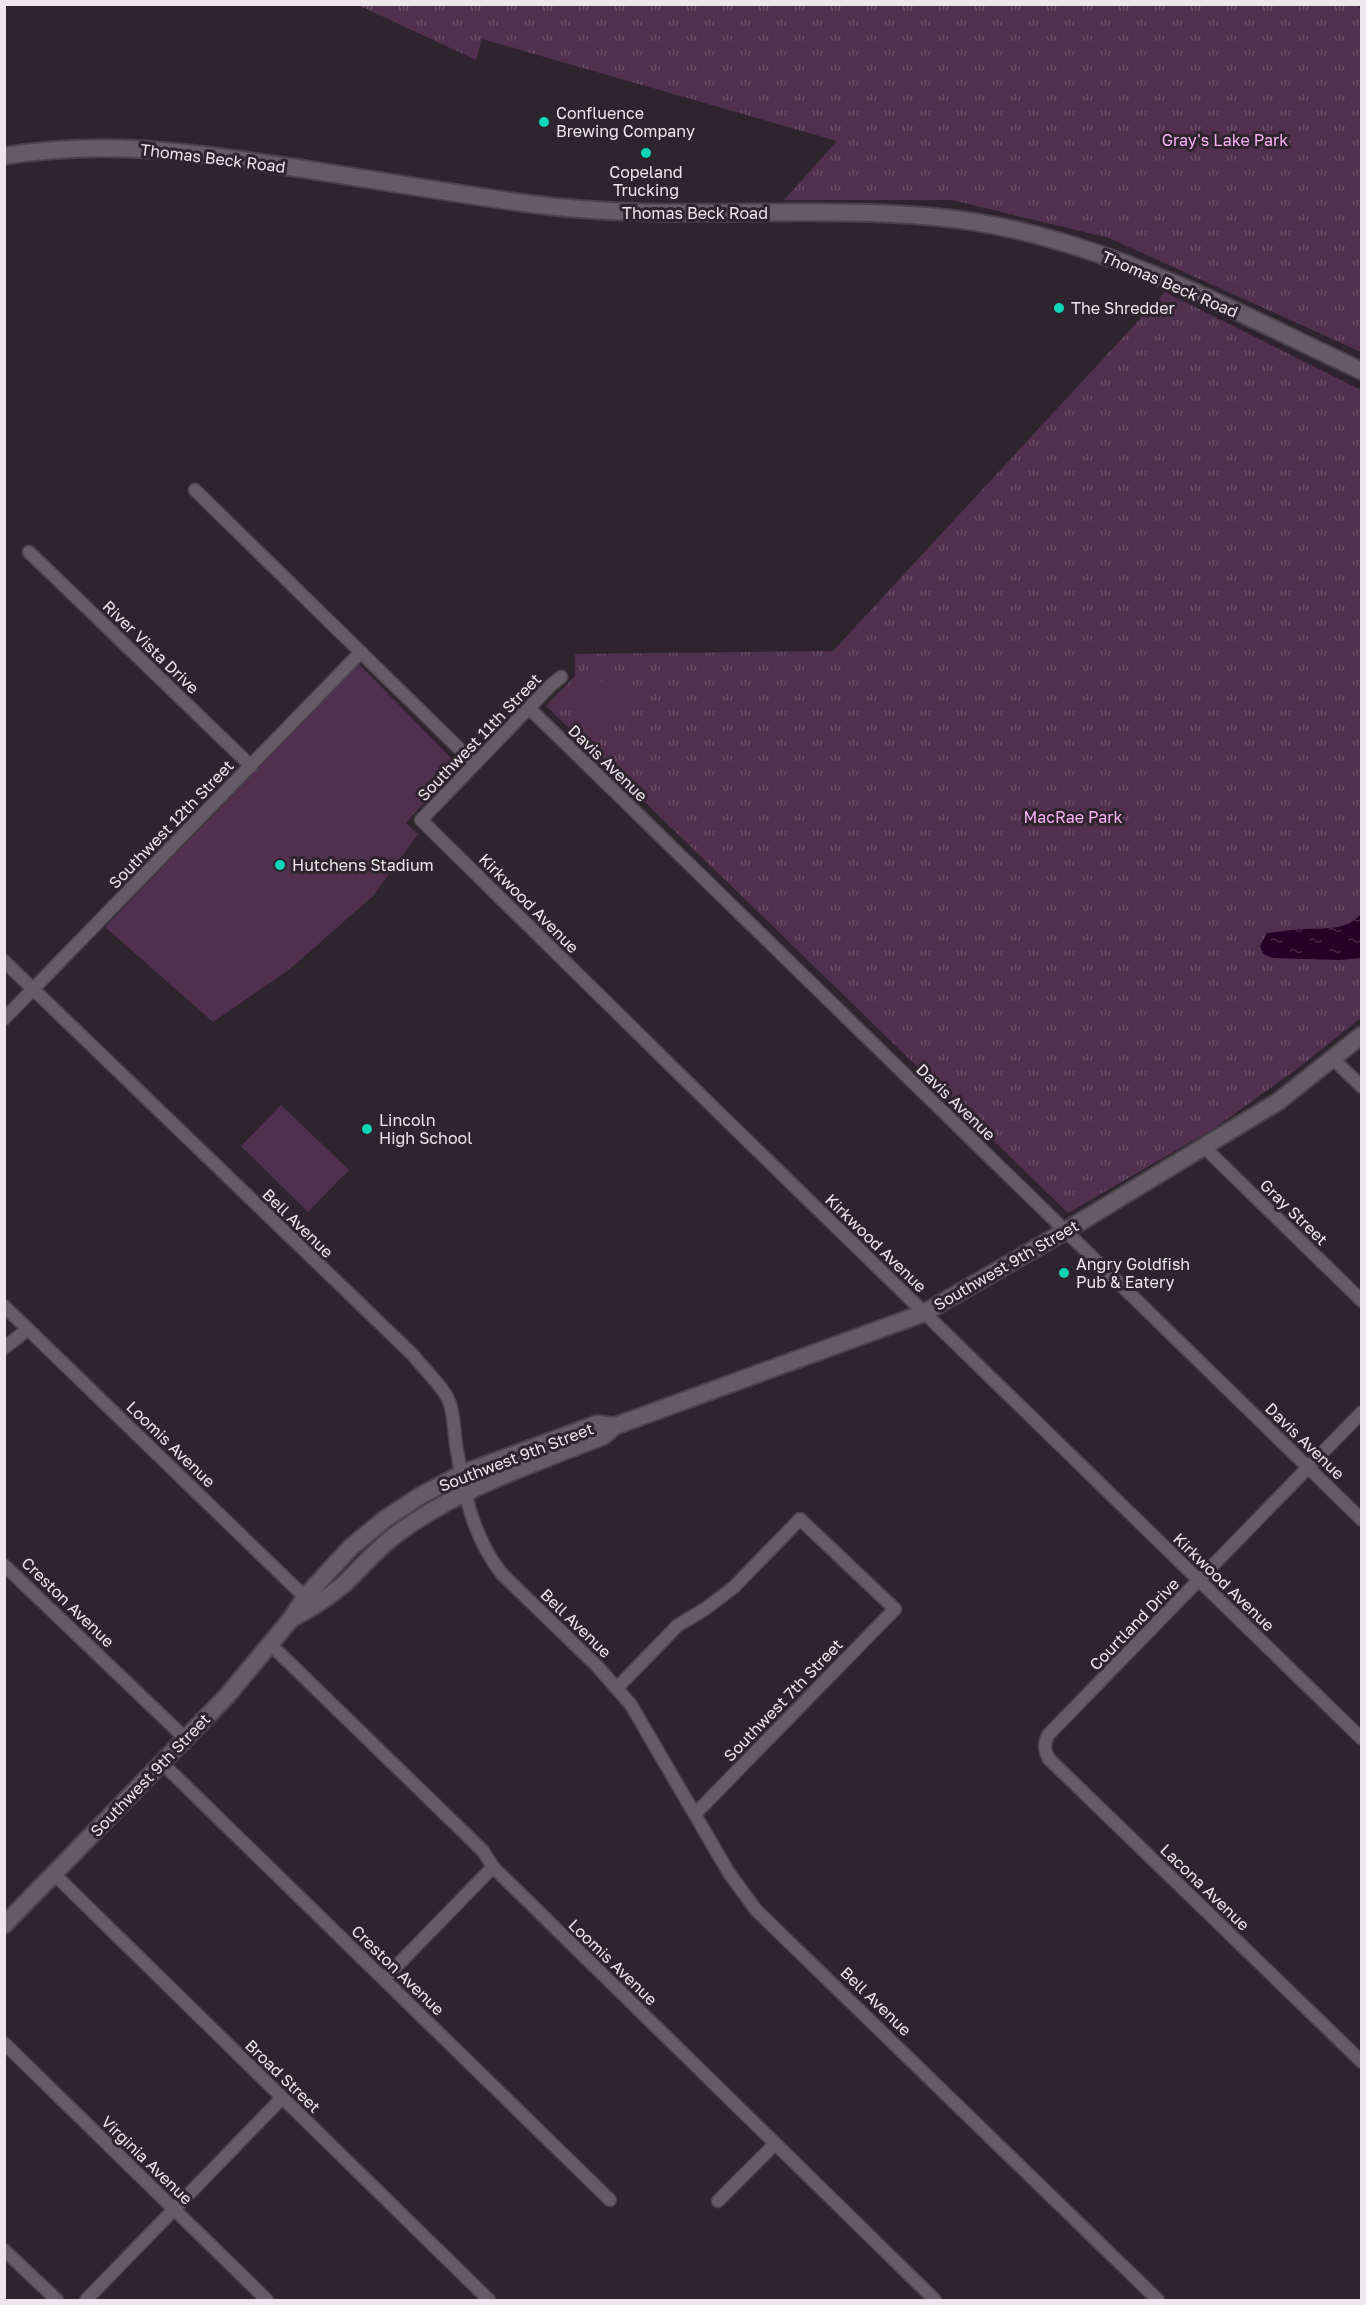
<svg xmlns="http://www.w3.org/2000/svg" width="1366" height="2305" font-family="'Golos Text',sans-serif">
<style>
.park{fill:url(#park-tufts)}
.garden{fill:#50304e}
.water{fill:url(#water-ripples)}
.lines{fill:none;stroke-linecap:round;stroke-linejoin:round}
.minor-casing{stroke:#4a424a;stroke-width:15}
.secondary-casing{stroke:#4a424a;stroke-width:20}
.minor{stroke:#655a65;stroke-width:12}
.secondary{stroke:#655a65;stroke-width:16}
.poi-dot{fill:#0dd5b5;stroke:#2e242d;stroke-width:2}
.labels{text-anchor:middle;stroke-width:6;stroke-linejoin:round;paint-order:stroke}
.poi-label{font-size:16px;fill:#ede7ed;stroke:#2e242d;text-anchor:start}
.park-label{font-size:16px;fill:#fbb1f7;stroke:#2e242d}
.street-label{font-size:16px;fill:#ede7ed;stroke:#2e242d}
</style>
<defs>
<pattern id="park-tufts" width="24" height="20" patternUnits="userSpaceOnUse" patternTransform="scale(1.5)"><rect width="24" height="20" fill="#50304e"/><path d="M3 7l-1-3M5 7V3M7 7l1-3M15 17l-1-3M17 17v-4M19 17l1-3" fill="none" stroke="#6a4e68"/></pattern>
<pattern id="water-ripples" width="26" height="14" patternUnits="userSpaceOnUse" patternTransform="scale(1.5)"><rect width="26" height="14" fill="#270027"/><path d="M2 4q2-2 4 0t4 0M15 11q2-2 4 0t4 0" fill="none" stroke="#472547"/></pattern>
</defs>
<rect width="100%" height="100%" fill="#2e242d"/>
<g class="park">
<polygon points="358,5 1357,5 1362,12 1361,352 1109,238 952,200 784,200 837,141 482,39 476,60"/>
<polygon points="1165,292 1361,390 1361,1018 1297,1069 1213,1129 1068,1213 546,706 575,676 575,654 833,651"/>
</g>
<g class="garden">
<polygon points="359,664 458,765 406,823 418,834 373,896 290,969 213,1022 105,927"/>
<polygon points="622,677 631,723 576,733 568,687"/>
<polygon points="281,1105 349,1170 308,1212 241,1146"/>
</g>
<path class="water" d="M1361 914V958L1339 960 1273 958 1263 954 1260 946 1267 933C1280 932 1292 929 1305 929 1326 928 1346 931 1361 914Z"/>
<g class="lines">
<defs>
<g id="minor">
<polyline points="195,490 475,764"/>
<polyline points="29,552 251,766"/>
<polyline points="561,677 550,686 421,820 715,1109 1362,1739"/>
<polyline points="529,708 1362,1520"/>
<path d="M4 961 413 1355C422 1367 443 1387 448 1399 454 1411 454 1431 456 1445 464 1492 472 1536 502 1574L598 1667 631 1705 729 1873 756 1910 1158 2300"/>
<polyline points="4,1019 361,652"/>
<polyline points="1333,1059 1362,1087"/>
<polyline points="1204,1147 1362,1301"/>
<polyline points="4,1306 310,1602"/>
<polyline points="4,1348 28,1329"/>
<path d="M1362 1412 1048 1735C1044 1744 1044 1750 1049 1759L1362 2062"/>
<polyline points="4,1565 186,1739"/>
<polyline points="270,1644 483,1851 493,1867 935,2300"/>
<polyline points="617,1688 677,1626 705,1609 734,1587 800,1519 895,1609 695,1814"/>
<polyline points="162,1763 610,2200"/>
<polyline points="54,1874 489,2300"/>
<polyline points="384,1979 493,1867"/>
<polyline points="4,2043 267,2300"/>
<polyline points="718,2201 775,2144"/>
<polyline points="4,2250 57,2300"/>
<polyline points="86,2300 282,2098"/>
</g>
<g id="secondary">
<path d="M4 156C100 140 188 151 283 166 365 178 448 193 531 204 666 222 802 205 936 217 1089 231 1225 307 1362 371"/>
<path d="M291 1619C310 1609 328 1598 344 1584 363 1566 379 1546 401 1531 461 1487 534 1464 603 1436L615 1426 924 1313 1062 1233 1279 1101 1362 1035"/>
<polyline points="4,1925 226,1697 291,1619 305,1597 351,1547 385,1519 420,1496 461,1474 597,1424 615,1426"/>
</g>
</defs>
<use href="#minor" class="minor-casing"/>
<use href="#secondary" class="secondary-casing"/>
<use href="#minor" class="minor"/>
<use href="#secondary" class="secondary"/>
</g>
<g class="poi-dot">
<circle cx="544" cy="122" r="6"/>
<circle cx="646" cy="153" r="6"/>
<circle cx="1059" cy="308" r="6"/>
<circle cx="280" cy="865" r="6"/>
<circle cx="367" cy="1129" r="6"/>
<circle cx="1064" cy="1273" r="6"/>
</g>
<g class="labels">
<g class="poi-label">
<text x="556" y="119">Confluence<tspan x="556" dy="18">Brewing Company</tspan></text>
<text x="646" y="178" text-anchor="middle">Copeland<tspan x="646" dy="18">Trucking</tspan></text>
<text x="1071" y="314">The Shredder</text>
<text x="292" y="871">Hutchens Stadium</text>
<text x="379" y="1126">Lincoln<tspan x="379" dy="18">High School</tspan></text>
<text x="1076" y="1270">Angry Goldfish<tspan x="1076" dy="18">Pub &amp; Eatery</tspan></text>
</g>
<g class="park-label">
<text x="1225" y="146">Gray's Lake Park</text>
<text x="1073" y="823">MacRae Park</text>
</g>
<g class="street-label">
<text transform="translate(213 158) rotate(7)" y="6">Thomas Beck Road</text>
<text x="695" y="219">Thomas Beck Road</text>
<text transform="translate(1170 284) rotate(23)" y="6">Thomas Beck Road</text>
<text transform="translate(151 647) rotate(44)" y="6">River Vista Drive</text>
<text transform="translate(479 737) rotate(-46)" y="6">Southwest 11th Street</text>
<text transform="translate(608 763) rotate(44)" y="6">Davis Avenue</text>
<text transform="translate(171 824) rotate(-46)" y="6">Southwest 12th Street</text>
<text transform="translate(529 903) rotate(45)" y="6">Kirkwood Avenue</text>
<text transform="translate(956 1102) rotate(44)" y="6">Davis Avenue</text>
<text transform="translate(1294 1212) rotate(44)" y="6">Gray Street</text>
<text transform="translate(298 1223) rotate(44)" y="6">Bell Avenue</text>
<text transform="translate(876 1243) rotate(44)" y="6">Kirkwood Avenue</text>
<text transform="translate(1006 1265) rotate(-30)" y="6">Southwest 9th Street</text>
<text transform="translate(1305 1441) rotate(44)" y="6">Davis Avenue</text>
<text transform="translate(171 1444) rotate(44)" y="6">Loomis Avenue</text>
<text transform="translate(516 1457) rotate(-21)" y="6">Southwest 9th Street</text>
<text transform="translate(1224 1582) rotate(44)" y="6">Kirkwood Avenue</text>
<text transform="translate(68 1602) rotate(44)" y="6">Creston Avenue</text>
<text transform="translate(576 1623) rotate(44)" y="6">Bell Avenue</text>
<text transform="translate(1134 1624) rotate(-46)" y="6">Courtland Drive</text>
<text transform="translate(783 1700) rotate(-46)" y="6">Southwest 7th Street</text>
<text transform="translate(150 1775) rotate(-46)" y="6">Southwest 9th Street</text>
<text transform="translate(1205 1887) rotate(44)" y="6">Lacona Avenue</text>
<text transform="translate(613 1962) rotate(44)" y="6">Loomis Avenue</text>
<text transform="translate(398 1970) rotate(44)" y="6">Creston Avenue</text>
<text transform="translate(876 2001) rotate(44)" y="6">Bell Avenue</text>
<text transform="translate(283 2076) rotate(44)" y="6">Broad Street</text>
<text transform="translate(147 2160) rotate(44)" y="6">Virginia Avenue</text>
</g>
</g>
<rect width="1366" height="2305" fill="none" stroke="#ede7ed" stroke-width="12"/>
</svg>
